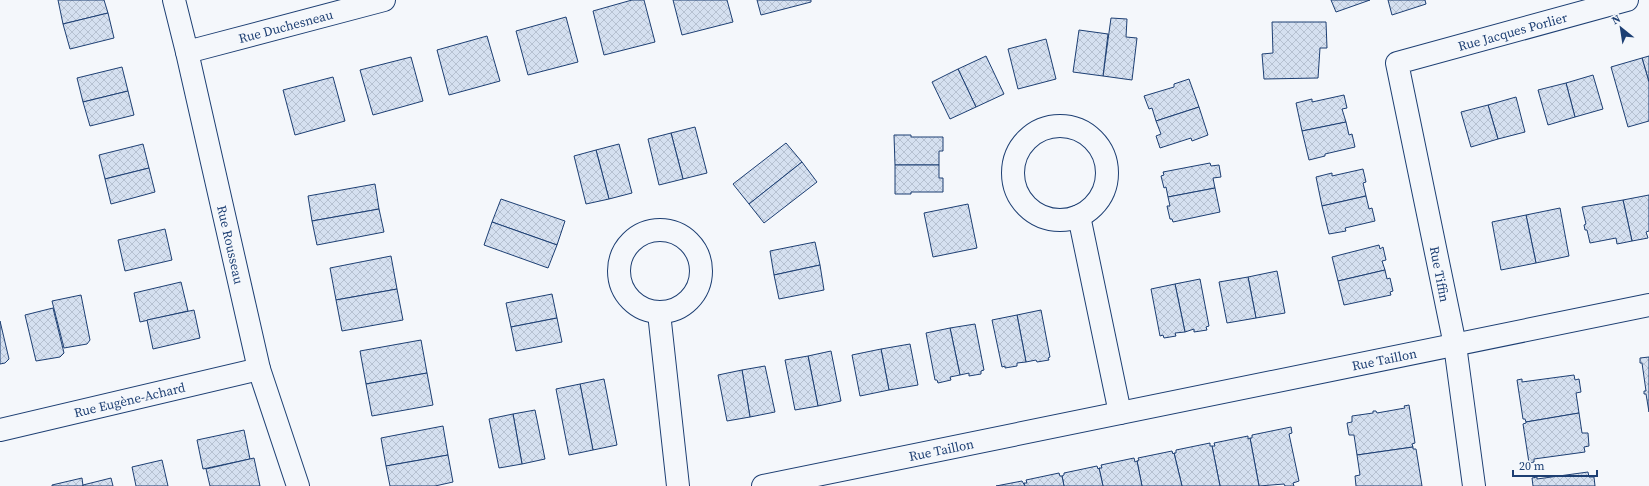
<svg xmlns="http://www.w3.org/2000/svg" width="1649" height="486" font-family="'Source Serif 4',serif">
<style>
.building{fill:url(#building-cross-hatch);stroke:#1d3f73}
.lines{fill:none;stroke-linecap:round;stroke-linejoin:round}
.minor-casing{stroke:#1d3f73;stroke-width:24}
.minor{stroke:#f4f7fb;stroke-width:22}
.labels{text-anchor:middle;stroke-width:3;stroke-linejoin:round;paint-order:stroke}
.street-label{font-size:13px;fill:#1d3f73;stroke:#f4f7fb}
</style>
<defs>
<pattern id="building-cross-hatch" width="8" height="8" patternUnits="userSpaceOnUse"><rect width="8" height="8" fill="#d5e0f0"/><path d="M0 0l8 8M0 8l8-8" fill="none" stroke="#b6c1d1"/></pattern>
</defs>
<rect width="100%" height="100%" fill="#f4f7fb"/>
<g class="building">
<polygon points="58,0 104,0 108,13 63,24"/>
<polygon points="632,0 644,0 655,42 604,55 593,11"/>
<polygon points="673,0 727,0 733,22 682,35"/>
<polygon points="757,0 811,0 811,2 761,15"/>
<polygon points="1331,0 1370,0 1336,12"/>
<polygon points="1388,0 1425,0 1426,4 1392,15"/>
<polygon points="108,13 114,38 70,49 63,24"/>
<polygon points="566,17 578,62 528,75 516,31"/>
<polygon points="1111,18 1127,19 1126,37 1137,38 1132,80 1103,76"/>
<polygon points="1272,22 1326,22 1327,48 1320,48 1318,78 1264,79 1262,54 1273,53"/>
<polygon points="1079,30 1108,34 1103,76 1073,72"/>
<polygon points="487,36 500,81 449,95 437,50"/>
<polygon points="1046,39 1056,79 1018,89 1008,49"/>
<polygon points="986,56 1004,94 976,107 958,69"/>
<polygon points="1649,56 1649,82 1642,58"/>
<polygon points="411,57 423,101 373,115 360,70"/>
<polygon points="1642,58 1649,82 1649,121 1628,127 1611,67"/>
<polygon points="122,67 128,91 83,102 77,78"/>
<polygon points="958,69 976,107 950,119 932,82"/>
<polygon points="1593,75 1603,109 1575,117 1566,83"/>
<polygon points="333,77 345,121 295,135 283,90"/>
<polygon points="1189,79 1199,107 1156,121 1152,108 1149,109 1144,96 1174,87 1174,84"/>
<polygon points="1566,83 1575,117 1548,125 1538,90"/>
<polygon points="128,91 134,115 90,126 83,102"/>
<polygon points="1344,95 1347,108 1342,109 1346,122 1302,131 1296,103 1312,99 1312,102"/>
<polygon points="1516,97 1525,132 1498,139 1488,105"/>
<polygon points="1488,105 1498,139 1471,147 1461,112"/>
<polygon points="1199,107 1208,135 1192,141 1191,138 1160,148 1156,136 1161,134 1156,121"/>
<polygon points="1346,122 1349,135 1352,134 1355,147 1325,154 1325,156 1309,160 1302,131"/>
<polygon points="695,127 707,173 683,179 671,133"/>
<polygon points="671,133 683,179 659,185 648,139"/>
<polygon points="894,135 911,135 911,137 943,137 943,151 939,151 939,165 895,165"/>
<polygon points="786,143 802,162 749,204 733,184"/>
<polygon points="143,144 149,168 105,179 99,155"/>
<polygon points="619,144 632,193 609,199 596,150"/>
<polygon points="596,150 609,199 586,204 574,156"/>
<polygon points="802,162 817,182 764,223 749,204"/>
<polygon points="1210,163 1211,166 1219,165 1221,177 1213,178 1215,188 1168,197 1166,187 1164,188 1161,176 1164,175 1163,172"/>
<polygon points="895,165 939,165 939,178 943,178 943,192 911,192 911,194 895,194"/>
<polygon points="149,168 155,192 111,204 105,179"/>
<polygon points="1363,169 1366,182 1363,183 1366,196 1322,206 1316,177 1332,173 1332,176"/>
<polygon points="375,184 379,209 312,221 308,196"/>
<polygon points="1215,188 1220,212 1173,222 1172,219 1170,219 1167,206 1170,206 1168,197"/>
<polygon points="1649,195 1649,231 1646,232 1648,238 1632,241 1623,200"/>
<polygon points="1366,196 1369,209 1372,208 1375,221 1345,228 1346,231 1329,234 1322,206"/>
<polygon points="501,199 565,221 557,245 492,222"/>
<polygon points="1623,200 1632,241 1617,244 1616,238 1590,243 1587,230 1585,230 1584,225 1586,224 1582,207"/>
<polygon points="968,204 977,248 933,257 924,213"/>
<polygon points="1560,208 1569,256 1536,263 1526,215"/>
<polygon points="379,209 384,232 317,245 312,221"/>
<polygon points="1526,215 1536,263 1501,270 1492,222"/>
<polygon points="492,222 557,245 548,268 484,245"/>
<polygon points="165,229 172,260 125,271 118,240"/>
<polygon points="815,242 820,265 774,275 770,251"/>
<polygon points="1379,245 1380,249 1383,247 1386,260 1382,261 1385,270 1338,281 1332,257"/>
<polygon points="391,256 397,289 336,300 330,268"/>
<polygon points="820,265 824,290 779,299 774,275"/>
<polygon points="1385,270 1387,279 1390,278 1393,291 1390,292 1391,295 1344,305 1338,281"/>
<polygon points="1277,271 1285,313 1256,318 1248,277"/>
<polygon points="1248,277 1256,318 1227,323 1219,282"/>
<polygon points="1200,279 1209,326 1206,327 1207,330 1194,332 1194,329 1185,332 1175,284"/>
<polygon points="181,282 188,311 140,322 134,293"/>
<polygon points="1175,284 1185,332 1175,333 1176,336 1164,338 1163,335 1160,336 1151,289"/>
<polygon points="397,289 403,320 342,331 336,300"/>
<polygon points="552,294 557,318 511,327 506,303"/>
<polygon points="81,295 90,340 87,344 64,348 52,301"/>
<polygon points="53,308 64,353 60,357 36,361 25,315"/>
<polygon points="194,310 200,338 153,349 147,320"/>
<polygon points="1041,310 1050,357 1048,358 1049,360 1037,362 1036,360 1026,362 1017,315"/>
<polygon points="1017,315 1026,362 1017,363 1017,366 1005,368 1005,366 1002,367 992,320"/>
<polygon points="557,318 562,342 516,351 511,327"/>
<polygon points="0,321 9,359 5,363 0,364"/>
<polygon points="975,324 984,370 981,371 981,374 969,376 969,373 960,375 950,328"/>
<polygon points="950,328 960,375 950,377 951,380 938,383 937,380 935,380 926,333"/>
<polygon points="421,340 427,373 366,384 360,351"/>
<polygon points="910,344 918,385 889,390 881,349"/>
<polygon points="881,349 889,390 860,396 852,355"/>
<polygon points="831,351 841,401 818,406 808,356"/>
<polygon points="808,356 818,406 795,410 785,360"/>
<polygon points="1649,357 1649,412 1646,394 1644,394 1644,391 1646,391 1642,363 1640,363 1640,358"/>
<polygon points="765,366 775,412 750,417 742,370"/>
<polygon points="742,370 750,417 727,421 718,375"/>
<polygon points="427,373 433,405 372,416 366,384"/>
<polygon points="1574,375 1575,380 1579,379 1581,392 1576,393 1579,413 1526,422 1525,419 1523,419 1517,380 1522,379 1522,382"/>
<polygon points="604,379 617,445 593,450 580,384"/>
<polygon points="580,384 593,450 569,455 556,389"/>
<polygon points="1409,405 1415,443 1412,444 1413,447 1357,455 1354,435 1349,435 1347,423 1352,422 1352,416 1373,413 1373,411 1376,411 1377,413 1405,408 1404,406"/>
<polygon points="535,410 545,459 522,464 513,414"/>
<polygon points="1579,413 1582,433 1588,433 1589,446 1584,447 1585,452 1534,459 1534,462 1529,463 1523,424 1526,423 1526,422"/>
<polygon points="513,414 522,464 499,468 489,419"/>
<polygon points="443,426 448,455 386,466 381,438"/>
<polygon points="1291,427 1292,433 1289,434 1299,481 1293,483 1294,486 1285,486 1284,484 1259,486 1250,438 1252,438 1252,435"/>
<polygon points="244,430 250,459 203,469 197,440"/>
<polygon points="1248,436 1248,439 1250,438 1259,486 1220,486 1212,446 1215,446 1214,443"/>
<polygon points="1210,443 1210,446 1212,446 1220,486 1182,486 1174,453 1176,453 1176,450"/>
<polygon points="1413,447 1413,449 1416,449 1422,486 1356,486 1355,476 1360,475 1357,455"/>
<polygon points="1172,451 1173,454 1174,453 1182,486 1142,486 1137,461 1139,460 1138,458"/>
<polygon points="448,455 453,482 435,486 390,486 386,466"/>
<polygon points="254,458 260,486 210,486 206,469"/>
<polygon points="1134,458 1135,462 1137,461 1142,486 1103,486 1099,468 1102,468 1101,465"/>
<polygon points="162,460 168,486 136,486 132,467"/>
<polygon points="1097,466 1098,469 1099,468 1103,486 1064,486 1062,476 1064,475 1064,473"/>
<polygon points="1588,472 1589,477 1594,477 1595,486 1533,486 1532,478 1537,477 1537,479"/>
<polygon points="1059,473 1060,476 1062,476 1064,486 1025,486 1024,483 1027,483 1026,480"/>
<polygon points="82,478 83,486 52,486 52,485"/>
<polygon points="111,478 113,486 83,486 83,485"/>
<polygon points="1022,481 1025,486 996,486"/>
</g>
<g class="lines">
<defs>
<g id="minor">
<path id="s1" d="M174 0 187 52 259 369 298 486"/>
<path id="s2" d="M187 52 384 0"/>
<circle cx="1060" cy="173" r="47"/>
<polyline points="1079,216 1120,413"/>
<circle cx="660" cy="271" r="41"/>
<polyline points="659,313 678,486"/>
<path id="s3" d="M0 430 259 369"/>
<path id="s4" d="M763 486 1649 305"/>
<path id="s5" d="M1474 486 1455 345 1397 63 1627 0"/>
</g>
</defs>
<use href="#minor" class="minor-casing"/>
<use href="#minor" class="minor"/>
</g>
<g class="labels">
<g class="street-label">
<text dy="5" stroke="none"><textPath href="#s2" startOffset="102">Rue Duchesneau</textPath></text>
<text dy="5" stroke="none"><textPath href="#s5" startOffset="550">Rue Jacques Porlier</textPath></text>
<text dy="5" stroke="none"><textPath href="#s1" startOffset="251">Rue Rousseau</textPath></text>
<text transform="translate(1440 274) rotate(79)" y="5">Rue Tiffin</text>
<text dy="5" stroke="none"><textPath href="#s4" startOffset="634">Rue Taillon</textPath></text>
<text dy="5" stroke="none"><textPath href="#s3" startOffset="133">Rue Eugène-Achard</textPath></text>
<text dy="5" stroke="none"><textPath href="#s4" startOffset="182">Rue Taillon</textPath></text>
</g>
</g>
<g transform="translate(1621 28) rotate(330)" stroke="#f4f7fb" stroke-width="3" paint-order="stroke">
<path d="M0-3L7 15L0 10L-7 15Z" fill="#1d3f73"/>
<text y="-6" font-size="11" font-weight="bold" text-anchor="middle" fill="#1d3f73">N</text>
</g>
<path d="M1513 470v6h84v-6" fill="none" stroke="#1d3f73" stroke-width="2"/>
<text x="1519" y="470" font-size="12" fill="#1d3f73" stroke="#f4f7fb" stroke-width="3" paint-order="stroke">20 m</text>
</svg>
